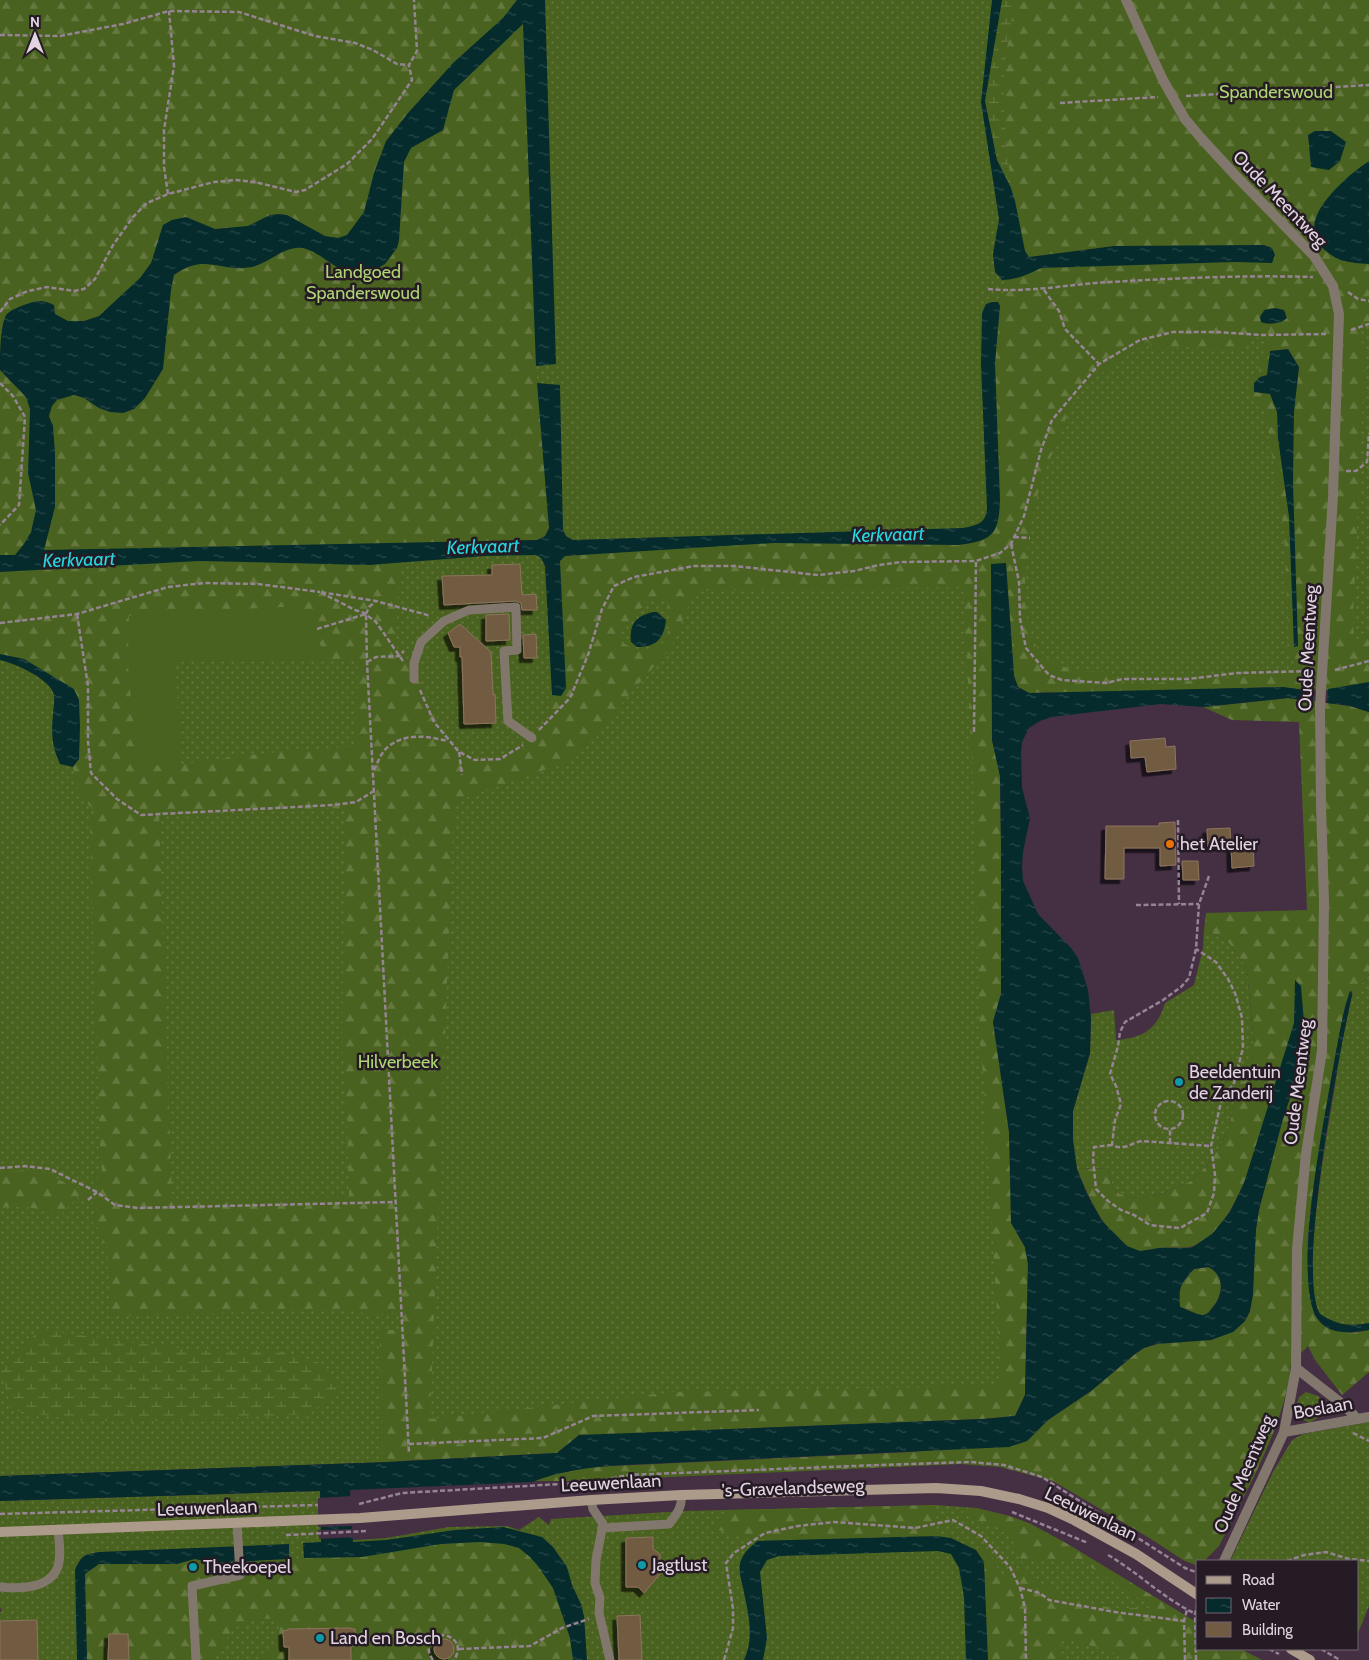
<svg xmlns="http://www.w3.org/2000/svg" width="1369" height="1660" font-family="Cabin,sans-serif">
<style>
.grass{fill:url(#grass-dots)}
.forest{fill:url(#forest-firs);fill-rule:evenodd}
.wetland{fill:url(#wetland-marsh)}
.garden{fill:#4a621f}
.water{fill:url(#water-ripples);fill-rule:evenodd}
.pier{fill:#442f43}
.building{fill:#715b43;stroke:#8d755d;filter:url(#shadow)}
.lines{fill:none;stroke-linecap:round;stroke-linejoin:round}
.path{stroke:#958494;stroke-width:2.5;stroke-dasharray:5 2.5;stroke-linecap:butt}
.lane{stroke:#82776c;stroke-width:9}
.street{stroke:#82776c;stroke-width:10}
.secondary{stroke:#ac9a8a;stroke-width:10}
.food-dot{fill:#e8710a;stroke:#251b24;stroke-width:2}
.culture-dot{fill:#0f9aa8;stroke:#251b24;stroke-width:2}
.labels{text-anchor:middle;stroke-width:5;stroke-linejoin:round;paint-order:stroke}
.park-label{font-size:18px;fill:#aed473;stroke:#251b24}
.street-label{font-size:18px;fill:#e2d4e1;stroke:#251b24}
.poi-label{font-size:18px;fill:#e2d4e1;stroke:#251b24;text-anchor:start}
.water-label{font-size:19px;font-style:italic;fill:#25d8df;stroke:#251b24}
</style>
<defs>
<pattern id="grass-dots" width="8" height="8" patternUnits="userSpaceOnUse" patternTransform="scale(1.25)"><rect width="8" height="8" fill="#4a621f"/><path d="M2 2h.1M6 6h.1" fill="none" stroke="#64783f" stroke-width="1.8" stroke-linecap="round"/></pattern>
<pattern id="forest-firs" width="22" height="20" patternUnits="userSpaceOnUse" patternTransform="scale(1.25)"><rect width="22" height="20" fill="#4a621f"/><path d="M5 1l3.5 6h-7zM16 11l3.5 6h-7z" fill="#64783f"/></pattern>
<pattern id="wetland-marsh" width="20" height="14" patternUnits="userSpaceOnUse" patternTransform="scale(1.25)"><rect width="20" height="14" fill="#4a621f"/><path d="M1 5h8M5 5V1M11 12h8M15 12V8" fill="none" stroke="#64783f"/></pattern>
<pattern id="water-ripples" width="26" height="14" patternUnits="userSpaceOnUse" patternTransform="scale(1.25)"><rect width="26" height="14" fill="#052b2c"/><path d="M2 4q2-2 4 0t4 0M15 11q2-2 4 0t4 0" fill="none" stroke="#29494a"/></pattern>
<filter id="shadow"><feDropShadow dx="-4.5" dy="4.5" stdDeviation="0" flood-color="#0009"/></filter>
</defs>
<rect width="100%" height="100%" fill="#442f43"/>
<g class="grass">
<path d="M0 0H1369V709C1356 703 1326 683 1313 691L1283 687 1053 694 991 564 993 1022 1009 1132 1025 1395 388 1462 0 1476Z"/>
<path d="M1204 930 1220 937 1230 944 1247 969 1254 1046 1237 1091 1229 1128 1220 1147 1208 1164 1191 1181 1159 1195 1133 1198 1120 1194 1113 1187 1108 1168 1077 1169 1073 1140V1111L1090 1053 1091 1014 1114 1010 1116 1040C1142 1038 1157 1030 1165 1003L1194 985 1203 948Z"/>
<path d="M1369 975V1323C1353 1326 1331 1327 1319 1313 1299 1288 1329 1122 1335 1086 1339 1062 1342 1038 1348 1015 1349 1009 1350 1002 1352 996 1355 989 1364 982 1369 975Z"/>
<polygon points="1306,1392 1318,1396 1328,1405 1324,1414 1309,1423 1294,1414 1299,1397"/>
<polygon points="1369,1422 1369,1606 1358,1633 1358,1561 1230,1561 1273,1472 1292,1440 1303,1434"/>
<polygon points="320,1491 322,1542 386,1538 449,1527 507,1526 519,1530 539,1517 549,1525 551,1519 685,1511 936,1505 976,1508 1009,1516 1031,1524 1169,1608 1170,1660 0,1660 0,1612 2,1611 0,1607 0,1501"/>
</g>
<g class="forest">
<path d="M0 0H517L503 18 453 63 408 113 386 141 374 173 364 212 347 235 338 238 325 236 287 215 279 214 270 215 248 226 239 227 215 229 202 224 163 225C160 237 156 250 151 262 144 279 102 319 83 321 72 323 64 319 55 314L0 331Z"/>
<path d="M1019 0H1369V161L1343 182 1326 200 1347 262 1369 264V321L1357 324 1365 352 1353 617 1354 642 1369 634V682L1346 687 1316 689 1313 691 1283 687 1029 693 1018 687 1014 676 1006 563 991 564 992 740 1000 776 1001 845V994L993 1022 1009 1132 1011 1223 1025 1247 1028 1264 1025 1395 1015 1416 983 1419 579 1435 557 1453 382 1462 380 1330H399V1313L365 1314 359 1311H284L115 1316 111 1314 107 1244 103 1242C102 1230 97 1226 89 1219L98 1209 82 1193 59 1216C40 1207 21 1205 0 1208V1172L32 1170 46 1172 65 1183 85 1190 102 1172C98 1130 99 1089 97 1047 95 969 91 893 90 815L98 813C78 796 77 792 73 767L60 764C52 747 51 733 53 715 53 709 55 701 54 695 51 679 14 663 0 660V572L199 561 369 565 399 563 396 645 422 686 449 742 458 752 472 759H502L528 742 550 722 552 695 561 696 560 561 565 556 774 543 958 545 999 520 1000 500 995 363 1000 306 998 302 1010 280 1028 274 1041 268 1234 262H1272L1271 248 1264 245 1114 246 1030 257 1025 251 1011 188 1004 118V70L1012 13ZM1251 337 1273 339 1264 349 1260 369 1246 393 1265 407 1284 533 1289 637 1286 654 1295 661 1286 674 1115 686 1112 672C1088 672 1058 672 1041 652 1015 625 1027 539 1035 504 1042 478 1052 453 1062 429 1065 421 1068 412 1072 404 1087 379 1124 358 1148 341L1153 349 1188 347 1234 350 1248 346ZM1299 367 1294 412V647L1289 517 1278 438 1277 412 1270 394 1254 391 1260 377ZM963 587 975 819 980 1044 984 1082 1001 1386 673 1392 430 1419 454 802 572 760 671 647 695 591ZM665 598C673 615 672 625 664 642 645 654 637 651 618 640 628 618 640 603 665 598ZM301 606 327 659 358 660 356 746 257 754 181 764 137 766 128 663 129 616ZM345 808 342 1047 347 1111 349 1197 172 1200 159 812Z"/>
<path d="M523 24 536 366 549 514C549 531 549 535 533 541L44 550 55 507 53 426C44 408 59 393 77 396 85 398 92 403 99 408L166 351 168 322 174 275 187 267 198 264H208L237 268 296 248H304L341 269 385 264 394 253 399 240 404 162 411 148 443 130 454 90Z"/>
<polygon points="0,370 26,397 30,409 28,473 36,510 31,532 24,544 15,555 0,555"/>
<path d="M1288 698 1350 706 1369 712V975L1352 995V992H1350L1345 1006C1336 1051 1328 1096 1321 1142 1312 1197 1299 1262 1315 1316L1351 1333 1369 1330V1372L1342 1395 1315 1360 1308 1346 1291 1363C1286 1424 1246 1491 1219 1546L1204 1561H1198V1566L1183 1560 1151 1539 1053 1481 1000 1467 960 1464 583 1481H534L550 1475 591 1467 912 1452 1027 1441 1048 1420 1091 1391 1135 1354 1144 1348 1157 1344 1233 1332 1245 1321 1250 1311 1256 1229 1259 1210 1282 1122 1291 1095 1304 1022 1295 981C1295 994 1296 1009 1294 1023 1292 1040 1284 1057 1279 1074 1266 1119 1246 1202 1212 1234 1192 1253 1183 1246 1159 1248 1153 1249 1146 1252 1140 1251 1110 1247 1087 1194 1077 1169L1108 1168 1113 1187 1120 1194 1133 1198 1159 1195 1191 1181 1208 1164 1220 1147 1229 1128 1237 1091 1254 1045 1247 969 1230 944 1220 937 1204 930 1206 913 1307 910 1299 722 1232 720 1203 707Z"/>
<path d="M1208 1267C1226 1275 1223 1296 1212 1308 1210 1311 1207 1315 1203 1315 1196 1315 1187 1309 1180 1307 1178 1287 1181 1283 1194 1269Z"/>
<polygon points="936,1505 936,1536 757,1541 715,1529 728,1510"/>
<path d="M976 1508 1009 1516 1031 1524 1066 1543 1198 1623V1649H1241L1262 1660H1132L1100 1648 1061 1638 1062 1660H988L984 1562 976 1550 989 1551 1002 1577 1024 1566 1010 1535 961 1513ZM1082 1561 1153 1608H1111L1060 1597 1045 1585 1031 1581 1024 1567 1028 1562Z"/>
<path d="M480 1542C492 1543 507 1543 518 1548 551 1563 569 1627 573 1660H281L277 1658 276 1660H254C271 1647 281 1643 280 1620 262 1617 245 1618 231 1632 229 1635 227 1639 225 1642 220 1649 215 1655 208 1660H87L85 1574 99 1563 177 1564 195 1559 212 1563 289 1559 362 1557 441 1544Z"/>
</g>
<g class="wetland">
<path d="M1002 0H1019C1011 16 1010 27 1007 45 1000 93 1006 139 1011 188L997 160 985 101Z"/>
<polygon points="40,1329 106,1339 194,1350 276,1351 320,1363 340,1390 309,1414 165,1421 84,1421 11,1410 1,1370"/>
</g>
<polygon class="garden" points="301,606 327,659 175,662 181,764 137,766 128,663 129,616"/>
<g class="water">
<path d="M517 0H545L556 364 536 366 523 24 454 90 443 130 411 148 404 162 399 240 397 248 385 264 366 275C357 273 347 272 339 268 329 263 313 249 302 248 284 246 269 263 252 267 219 273 206 252 174 275L171 290 163 369 145 398 134 409 123 413 110 412 99 408 84 398 74 395 57 400 52 406 49 416 53 426 55 453V507L44 550 537 540 545 536 549 528 537 383 560 385 563 530 566 536 573 540 963 528C977 525 986 524 987 508L981 365 982 313 986 304 992 302H998L1000 306 995 363 1000 500C999 534 993 541 958 545L774 543 565 556 560 561 566 688 561 696 552 695 545 566 541 558 536 555 486 556 369 565 199 561 0 572V555H15L24 544 31 532 36 510 28 473 30 409 26 397 0 370C0 356 0 327 6 315 10 310 21 306 27 304 38 300 43 300 54 305L55 314 68 321H84L99 316 140 278 151 263 163 225 172 220 186 217 215 229 248 226 270 215 279 214 287 215 325 236 338 238 347 235 364 212 374 173 386 141 408 113 453 63 503 18Z"/>
<path d="M992 0H1002L985 101 997 160 1011 188 1015 201 1025 251 1029 257 1114 246 1264 245 1272 248 1275 255 1272 263 1234 262 1041 268C1029 274 1016 280 1002 280L995 272 993 254 999 219 981 102Z"/>
<polygon points="1315,131 1331,131 1346,142 1340,161 1329,170 1311,167 1308,135"/>
<path d="M1369 161V264C1340 262 1336 261 1315 241 1315 234 1313 224 1316 218 1323 197 1351 173 1369 161Z"/>
<path d="M1275 308 1284 310 1287 318C1281 324 1268 325 1261 322L1260 317 1264 310Z"/>
<polygon points="1288,349 1299,367 1294,412 1293,482 1298,646 1294,647 1289,517 1278,438 1277,412 1270,394 1254,392 1254,383 1260,377 1267,375 1270,351"/>
<path d="M1006 563 1014 676 1018 687 1029 693 1283 687 1313 691V702L1288 698 1203 707 1161 704 1051 717 1040 721 1029 728 1022 742 1021 753 1022 788 1030 818 1023 852 1022 866 1023 881 1038 914 1071 948 1078 958 1088 990 1091 1018 1090 1053 1073 1111V1140L1077 1169 1087 1194 1102 1221 1127 1246 1140 1251 1159 1248H1191L1212 1234 1230 1212 1244 1183 1294 1023 1295 980 1301 986 1304 1022 1291 1095 1282 1122 1259 1210 1256 1229 1253 1295 1250 1311 1245 1321 1233 1332 1211 1340 1157 1344 1144 1348 1135 1354 1091 1391 1048 1420 1027 1441 1009 1447 624 1465C593 1467 562 1470 532 1482L350 1490 353 1542 386 1540 455 1530 503 1527 542 1537 553 1547 567 1567 572 1585 581 1604 584 1616 587 1660H573L570 1638 553 1588 538 1566 530 1557 519 1548 504 1544 480 1542 441 1544 362 1557 304 1558 303 1543 321 1542 320 1491 0 1501V1476L388 1462 557 1453 579 1435 983 1419 1015 1416 1025 1395 1028 1264 1025 1247 1011 1223 1009 1132 993 1022 1001 994V845L1000 776 992 740 991 564ZM1208 1267C1226 1275 1223 1296 1212 1308 1210 1311 1207 1315 1203 1315 1196 1315 1187 1309 1180 1307 1178 1287 1181 1283 1194 1269Z"/>
<path d="M653 612H657L666 620C664 639 656 647 637 647L631 642C629 624 636 616 653 612Z"/>
<path d="M0 654 24 659 74 689 79 700 80 727 79 759 73 767 60 764C52 747 51 733 53 715 53 709 55 701 54 695 51 679 14 663 0 660Z"/>
<polygon points="1369,682 1369,712 1350,706 1327,703 1328,689"/>
<path d="M1350 991 1352 992V995C1340 1049 1296 1273 1320 1314 1338 1325 1348 1327 1369 1323V1330C1352 1333 1328 1336 1317 1318 1293 1281 1322 1131 1330 1085 1336 1054 1340 1021 1350 991Z"/>
<path d="M936 1536 951 1538 976 1550 984 1562 988 1660H966L964 1597 959 1568 951 1554 938 1551 779 1556 767 1560 760 1572 767 1638 763 1660H744C755 1637 748 1612 743 1588 741 1578 737 1567 742 1558 745 1551 752 1546 757 1541Z"/>
<path d="M289 1544V1559L212 1563 195 1559 177 1564H99L85 1574 87 1660H77L75 1570C82 1555 83 1555 99 1552Z"/>
</g>
<g class="pier">
<polygon points="352,1496 354,1526 318,1527 318,1498"/>
<polygon points="354,1529 355,1537 319,1539 318,1530"/>
</g>
<g class="building">
<polygon points="520,564 522,595 536,594 537,610 522,610 521,603 516,601 444,605 442,576 492,575 492,565"/>
<polygon points="509,614 510,640 486,641 486,615"/>
<polygon points="460,624 491,652 493,695 495,694 496,723 464,724 462,657 460,657 460,647 454,647 448,633"/>
<polygon points="536,634 537,658 524,658 523,635"/>
<polygon points="1165,738 1166,747 1175,746 1176,769 1147,772 1145,757 1131,758 1130,741"/>
<polygon points="1175,822 1176,865 1160,866 1160,848 1124,848 1124,879 1105,879 1106,826 1159,826 1159,823"/>
<polygon points="1230,828 1231,846 1208,847 1207,829"/>
<polygon points="1253,844 1254,866 1232,868 1231,845"/>
<polygon points="1182,861 1198,861 1199,880 1183,880"/>
<polygon points="653,1537 653,1549 660,1554 661,1573 644,1593 638,1587 626,1587 626,1538"/>
<polygon points="640,1615 642,1660 619,1660 617,1616"/>
<polygon points="37,1620 38,1660 0,1660 0,1621"/>
<polygon points="351,1628 351,1629 355,1629 356,1646 351,1646 351,1660 289,1660 289,1647 284,1647 283,1631 288,1630 288,1629"/>
<polygon points="109,1634 128,1634 129,1660 108,1660"/>
<circle cx="444" cy="1649" r="10"/>
</g>
<g class="lines">
<g class="path">
<polyline points="0,35 60,36 123,24 169,11 239,12 315,36 355,43 373,50 397,64 409,65"/>
<polyline points="1186,96 1369,85"/>
<polyline points="1060,103 1158,97"/>
<polyline points="168,194 164,167 164,130 174,66 169,11"/>
<path d="M988 289C1030 293 1069 284 1110 282 1178 278 1246 275 1313 277"/>
<polyline points="1044,290 1059,311 1065,329 1099,364"/>
<polyline points="1348,292 1358,299 1369,301"/>
<polyline points="0,312 10,299 28,291 47,287 74,291 84,289 95,279 113,245 133,217 147,203 168,194 214,182 237,180 255,182 296,192 305,190 347,164 372,139 412,80 409,65 417,51 414,0"/>
<polyline points="1351,330 1369,324"/>
<polyline points="0,383 13,396 25,417 19,505 0,525"/>
<polyline points="1346,471 1356,471 1367,462 1369,433"/>
<polyline points="1014,537 1030,538"/>
<polyline points="1011,544 1019,582 1020,619 1026,648 1049,675 1062,680 1106,683 1123,679 1188,679 1237,673 1310,671"/>
<polyline points="77,614 88,686 88,741 91,773 117,799 141,815 334,805 356,802 374,791"/>
<polyline points="366,614 369,607 375,602"/>
<polyline points="0,623 77,614 168,587 205,583 258,584 320,592"/>
<polyline points="317,629 366,614 367,662 409,1454"/>
<polyline points="403,661 376,622 364,613 355,610 320,592 376,601 431,616"/>
<polyline points="367,662 376,657 399,656 404,651"/>
<polyline points="1335,670 1369,661"/>
<polyline points="420,690 434,722 459,752 475,760 500,759 523,745"/>
<polyline points="539,730 570,698 588,655 602,609 614,586 634,577 694,566 734,566 818,575 854,571 879,565 902,562 976,561 1000,553 1011,544 1024,516 1041,450 1052,420 1099,364 1140,340 1173,332 1216,332 1263,335 1327,334"/>
<polyline points="974,732 976,561"/>
<polyline points="459,752 462,775"/>
<path d="M374 770C378 762 381 752 389 746 406 733 428 736 447 741"/>
<polyline points="1178,820 1179,904"/>
<path d="M1209 876 1199 904 1196 949 1189 978 1181 987 1163 1000 1125 1022 1120 1032 1118 1046 1110 1074 1116 1086 1121 1104 1115 1120 1112 1145C1124 1151 1131 1143 1142 1141L1211 1146"/>
<polyline points="1136,905 1199,904"/>
<circle cx="1169" cy="1115" r="14"/>
<polyline points="1170,1143 1170,1130"/>
<polyline points="1112,1145 1094,1147 1093,1159 1096,1189 1108,1201 1121,1210 1134,1215 1150,1225 1180,1228 1207,1213 1214,1193 1215,1175 1211,1146 1221,1102 1234,1083 1243,1048 1242,1018 1235,993 1228,979 1216,962 1196,949"/>
<polyline points="0,1168 25,1166 50,1169 97,1192 115,1205 138,1208 396,1202"/>
<polyline points="88,1200 97,1192"/>
<polyline points="1353,1433 1369,1441"/>
<polyline points="409,1444 543,1438 593,1416 759,1410"/>
<polyline points="359,1504 402,1493 596,1482 627,1475 879,1465 970,1462 1004,1465 1042,1477 1185,1568 1198,1573"/>
<polyline points="1012,1512 1088,1543"/>
<polyline points="0,1514 318,1505"/>
<polyline points="286,1535 367,1531"/>
<path d="M1108 1555C1139 1573 1165 1600 1198 1615"/>
<polyline points="1287,1561 1304,1555 1326,1552 1349,1559 1369,1561"/>
<polyline points="1020,1588 1040,1593 1049,1600 1115,1612 1184,1621"/>
<polyline points="459,1649 530,1646 562,1628 589,1619"/>
<polyline points="1269,1649 1279,1654"/>
<polyline points="1321,1649 1340,1660"/>
<path d="M433 1660C424 1648 430 1637 444 1635 457 1638 462 1648 454 1660"/>
<polyline points="724,1660 733,1628 733,1609 726,1563 734,1553 765,1533 798,1526 834,1522 915,1528 953,1520 981,1536 1010,1567 1020,1588 1025,1608 1026,1660"/>
<polyline points="1185,1660 1184,1621 1187,1610"/>
<polyline points="1196,1660 1195,1614 1197,1606"/>
</g>
<g class="lane">
<polyline points="414,679 414,663 421,642 444,621 469,610 516,607 517,650 504,651 508,721 532,738"/>
<polyline points="591,1500 593,1509 603,1524 596,1560 595,1583 600,1598 599,1613 610,1660"/>
<path d="M602 1528 669 1524C676 1515 683 1507 681 1495"/>
<path d="M0 1587C18 1589 48 1589 57 1569 62 1558 59 1541 58 1529"/>
<polyline points="196,1660 192,1586 240,1575 237,1523"/>
</g>
<g class="street">
<polyline points="1126,0 1163,80 1185,119 1201,138 1236,176 1314,256 1333,286 1339,314 1333,496 1320,706 1321,806 1324,902 1322,1051 1306,1154 1297,1249 1296,1368 1284,1432 1224,1561"/>
<polyline points="1296,1368 1346,1407 1357,1419"/>
<polyline points="1284,1432 1369,1417"/>
</g>
<g class="secondary">
<polyline points="0,1532 360,1518 591,1500 681,1495 936,1488 981,1491 1019,1499 1048,1508 1074,1520 1136,1554 1198,1595"/>
<polyline points="1291,1649 1310,1660"/>
</g>
</g>
<circle class="food-dot" cx="1170" cy="844" r="5"/>
<g class="culture-dot">
<circle cx="1179" cy="1082" r="5"/>
<circle cx="642" cy="1565" r="5"/>
<circle cx="193" cy="1567" r="5"/>
<circle cx="320" cy="1638" r="5"/>
</g>
<g class="labels">
<g class="park-label">
<text x="1276" y="98">Spanderswoud</text>
<text x="363" y="278">Landgoed<tspan x="363" dy="21">Spanderswoud</tspan></text>
<text x="398" y="1068">Hilverbeek</text>
</g>
<g class="street-label">
<text transform="translate(1280 199) rotate(46)" y="6">Oude Meentweg</text>
<text transform="translate(1308 648) rotate(-87)" y="6">Oude Meentweg</text>
<text transform="translate(1298 1082) rotate(-83)" y="6">Oude Meentweg</text>
<text transform="translate(1323 1408) rotate(-10)" y="6">Boslaan</text>
<text transform="translate(1244 1474) rotate(-67)" y="6">Oude Meentweg</text>
<text transform="translate(611 1483) rotate(-3)" y="6">Leeuwenlaan</text>
<text transform="translate(793 1488) rotate(-2)" y="6">'s-Gravelandseweg</text>
<text transform="translate(207 1508) rotate(-2)" y="6">Leeuwenlaan</text>
<text transform="translate(1091 1514) rotate(26)" y="6">Leeuwenlaan</text>
</g>
<g class="poi-label">
<text x="1180" y="850">het Atelier</text>
<text x="1189" y="1078">Beeldentuin<tspan x="1189" dy="21">de Zanderij</tspan></text>
<text x="652" y="1571">Jagtlust</text>
<text x="203" y="1573">Theekoepel</text>
<text x="330" y="1644">Land en Bosch</text>
</g>
<g class="water-label">
<text transform="translate(888 534) rotate(-2)" y="7">Kerkvaart</text>
<text transform="translate(483 546) rotate(-2)" y="7">Kerkvaart</text>
<text transform="translate(79 559) rotate(-2)" y="7">Kerkvaart</text>
</g>
</g>
<rect x="1196" y="1560" width="162" height="90" fill="#251b24" stroke="#716570"/>
<rect x="1206" y="1576" width="25" height="8" fill="#ac9a8a" stroke="#716570"/>
<text x="1242" y="1585" font-size="15" fill="#e2d4e1">Road</text>
<rect x="1206" y="1598" width="25" height="15" fill="url(#water-ripples)" stroke="#716570"/>
<text x="1242" y="1610" font-size="15" fill="#e2d4e1">Water</text>
<rect x="1206" y="1622" width="25" height="15" fill="#715b43" stroke="#716570"/>
<text x="1242" y="1635" font-size="15" fill="#e2d4e1">Building</text>
<g transform="translate(35 35)" stroke="#251b24" stroke-width="4" paint-order="stroke">
<path d="M0-4L9 19L0 12L-9 19Z" fill="#e2d4e1"/>
<text y="-8" font-size="14" font-weight="bold" text-anchor="middle" fill="#e2d4e1">N</text>
</g>
</svg>
